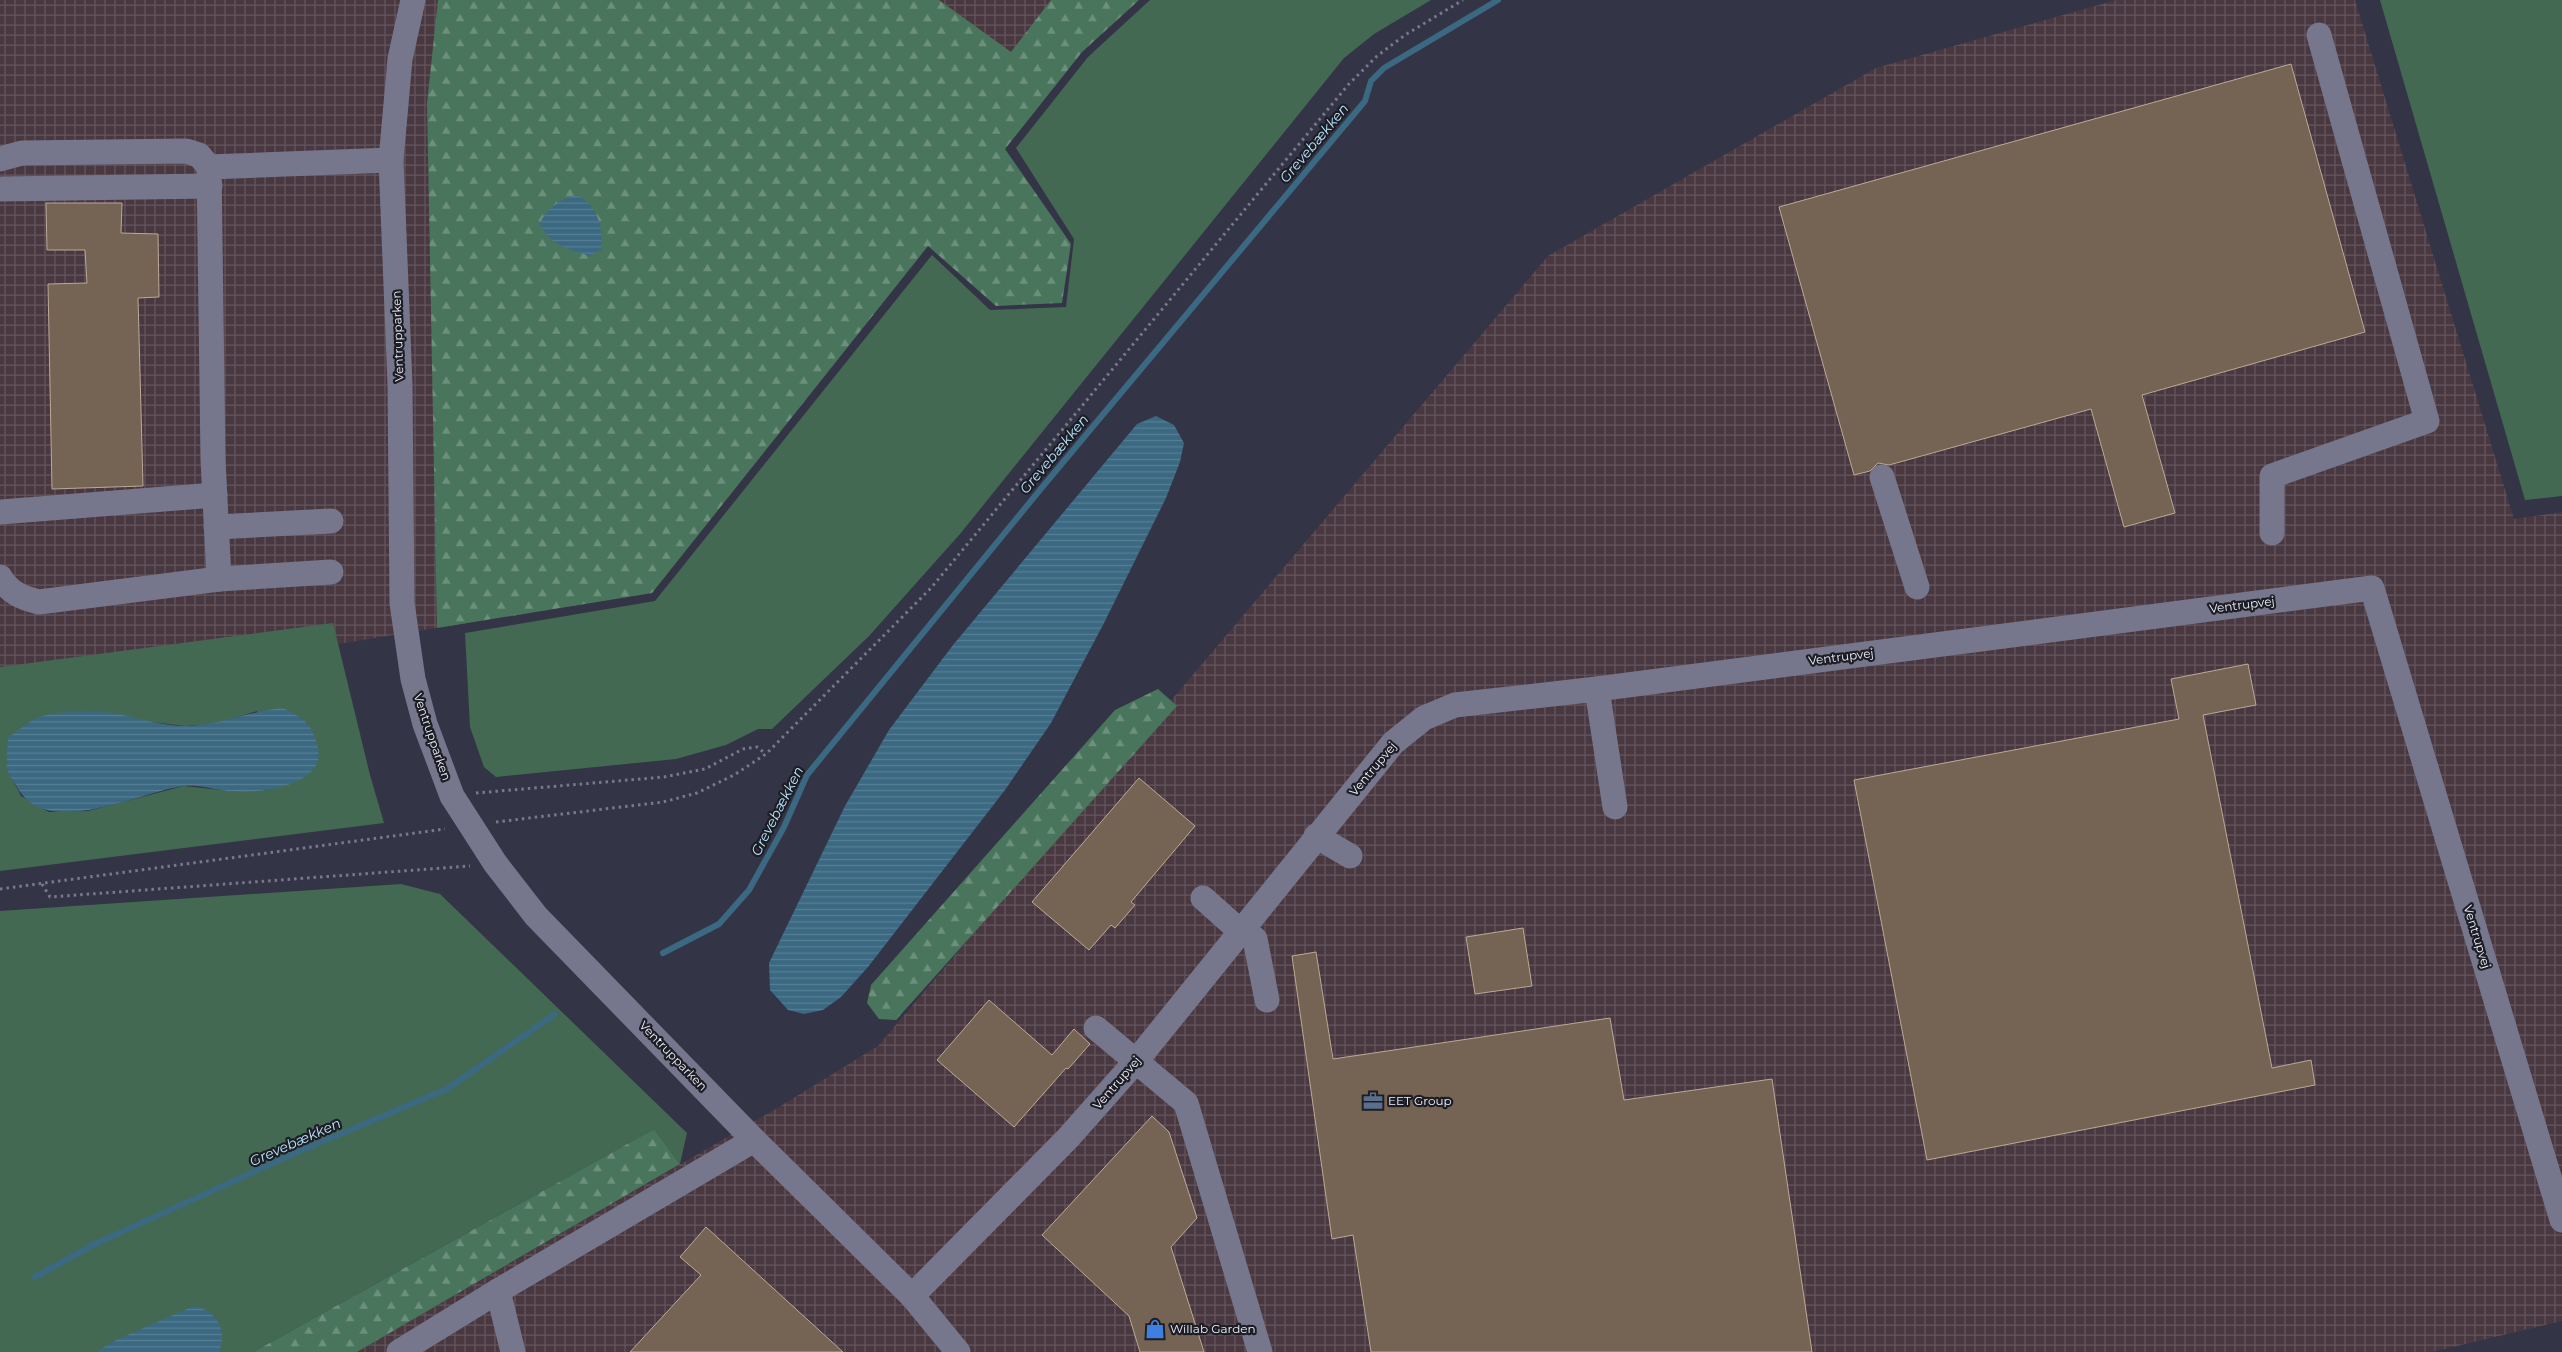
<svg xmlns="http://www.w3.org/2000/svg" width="2562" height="1352" font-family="Montserrat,sans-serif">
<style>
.industrial{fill:url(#industrial-grid)}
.green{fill:#446953;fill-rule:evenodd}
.forest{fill:url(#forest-firs)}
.water{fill:url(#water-rules)}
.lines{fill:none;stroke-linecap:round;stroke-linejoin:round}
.stream{stroke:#3a6981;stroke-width:6}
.building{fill:#756454;stroke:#bca998}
.path{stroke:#79798a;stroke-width:3;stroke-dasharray:2.5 4;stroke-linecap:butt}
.minor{stroke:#76778c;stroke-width:25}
.labels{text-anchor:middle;stroke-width:4.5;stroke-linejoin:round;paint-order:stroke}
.street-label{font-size:12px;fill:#f0f0fd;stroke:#1d1d25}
.poi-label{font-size:12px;fill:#f0f0fd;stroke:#1d1d25;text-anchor:start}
.water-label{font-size:14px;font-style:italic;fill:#b9e5fd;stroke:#1d1d25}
</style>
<defs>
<pattern id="industrial-grid" width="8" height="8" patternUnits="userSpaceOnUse" patternTransform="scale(1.25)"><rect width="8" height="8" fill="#4a3841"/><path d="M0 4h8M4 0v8" fill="none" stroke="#64555d"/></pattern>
<pattern id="forest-firs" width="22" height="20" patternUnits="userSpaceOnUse" patternTransform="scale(1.25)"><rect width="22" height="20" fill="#49755c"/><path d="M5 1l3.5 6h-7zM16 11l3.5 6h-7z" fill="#6c907c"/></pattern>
<pattern id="water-rules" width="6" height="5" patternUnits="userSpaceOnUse" patternTransform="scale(1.25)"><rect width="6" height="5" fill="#3a6981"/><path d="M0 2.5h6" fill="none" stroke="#577f94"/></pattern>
</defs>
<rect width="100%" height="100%" fill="#343447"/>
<g class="industrial">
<polygon points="0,0 1139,0 1082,52 652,593 0,699"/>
<polygon points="2116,0 2355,0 2514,519 2562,512 2562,1321 2432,1352 357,1352 774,1110 878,1046 1548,256 1876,68"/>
</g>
<g class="green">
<polygon points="1150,0 1431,0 1374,34 1344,58 960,534 869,636 772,729 758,729 726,745 676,759 496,777 484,767 470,727 465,633 655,601 932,255 990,310 1066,307 1074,239 1016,148 1088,57"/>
<polygon points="2380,0 2562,0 2562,496 2525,500"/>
<path d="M333 623 370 775 384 823 0 871V667ZM257 711 271 789 239 792 184 786 88 811 49 812 21 796 7 768 151 722 185 726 216 724Z"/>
<polygon points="401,884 440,894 687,1133 680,1164 654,1129 253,1352 0,1352 0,911"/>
</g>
<g class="forest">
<polygon points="438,0 939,0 1011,52 1051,0 1139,0 1082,52 1005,149 1071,244 1062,303 996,306 928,246 652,593 437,628 427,103"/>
<polygon points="1158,689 1177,706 896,1020 879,1019 867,1003 871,985 1115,710"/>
<polygon points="654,1129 680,1164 357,1352 253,1352"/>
</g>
<g class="water">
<path d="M578 195C598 208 604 227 601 250L589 256C568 248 550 246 540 224 545 209 563 197 578 195Z"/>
<polygon points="1156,416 1174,425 1184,443 1180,462 1166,498 1104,623 1051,723 1005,790 868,967 841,997 823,1010 804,1014 788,1010 770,990 769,963 845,806 889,730 953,645 1137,424"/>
<path d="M283 708C305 719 312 723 318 748 326 784 265 792 240 792 221 792 202 784 184 786 138 792 44 842 16 785 13 780 8 774 7 768 6 759 8 747 8 738 16 732 24 725 33 720 50 710 100 710 119 714 141 719 163 726 186 726 220 725 250 711 283 708Z"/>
<path d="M194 1306C217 1311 228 1331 219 1352H96L116 1340Z"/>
</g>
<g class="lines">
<g class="stream">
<polyline points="663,953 719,924 749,890 784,827 807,775 1044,485 1365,101 1371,81 1384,68 1498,0"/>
<polyline points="35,1277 95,1244 291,1155 447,1089 555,1014"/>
</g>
</g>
<g class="building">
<polygon points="2291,64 2365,332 2142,395 2175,513 2124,527 2091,409 1889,465 1878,463 1870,471 1854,475 1779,207"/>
<polygon points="46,203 122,203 121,233 158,234 159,297 138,298 143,486 52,489 48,284 87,283 85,250 47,250"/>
<polygon points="2248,664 2256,705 2203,715 2272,1068 2311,1060 2315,1085 1927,1160 1854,780 2179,719 2171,679"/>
<polygon points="1139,778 1195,826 1131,902 1135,905 1115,928 1111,925 1089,950 1032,902"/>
<polygon points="1523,928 1532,986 1475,994 1466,937"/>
<polygon points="1316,952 1333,1059 1610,1018 1624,1100 1772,1079 1812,1352 1371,1352 1353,1235 1332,1239 1292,956"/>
<polygon points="989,1000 1052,1055 1074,1029 1090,1044 1068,1069 1066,1068 1014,1127 937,1060"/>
<polygon points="1152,1116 1169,1132 1197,1218 1171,1247 1204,1352 1140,1352 1129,1316 1042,1235"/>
<polygon points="706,1227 843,1352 630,1352 701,1275 680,1257"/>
</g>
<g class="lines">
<g class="path">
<polyline points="476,793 664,777 705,769 743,749 757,747 766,754"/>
<polyline points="496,822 663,802 697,793 734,775 766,754 931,588 1348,85 1377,56 1405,35 1463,0"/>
<polyline points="42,884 50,897 470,866"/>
<polyline points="0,889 445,829"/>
</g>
<g class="minor">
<polyline points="413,0 400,59 391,160 400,385 402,603 413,679 425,724 452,796 495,863 536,916 754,1140 912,1296 958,1352"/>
<polyline points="0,159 22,153 186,151 199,155 209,167"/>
<polyline points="0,189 210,186"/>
<polyline points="1882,477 1917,587"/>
<polyline points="0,512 215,495"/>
<polyline points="216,527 331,521"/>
<polyline points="2272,533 2272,476 2427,421 2319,35"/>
<polyline points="331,572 219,579 213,460 209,167 391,160"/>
<path d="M0 577C10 593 22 598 39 602L219 579"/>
<polyline points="1597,689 1615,807"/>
<polyline points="1316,836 1350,856"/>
<polyline points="1203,898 1241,932"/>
<polyline points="1243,929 1255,939 1267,1000"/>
<polyline points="1096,1028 1186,1103 1260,1352"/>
<polyline points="498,1291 513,1352"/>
<polyline points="912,1296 1068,1138 1137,1060 1393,743 1424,718 1455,705 1597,689 2372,588 2562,1220"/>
<polyline points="399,1352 498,1291 754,1140"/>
</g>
</g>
<defs>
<symbol id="office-bare" viewBox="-9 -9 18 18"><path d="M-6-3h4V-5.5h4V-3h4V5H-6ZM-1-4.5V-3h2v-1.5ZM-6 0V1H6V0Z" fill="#5c6f8a" stroke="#1d1d25" stroke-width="2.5" paint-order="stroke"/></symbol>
<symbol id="shop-bare" viewBox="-9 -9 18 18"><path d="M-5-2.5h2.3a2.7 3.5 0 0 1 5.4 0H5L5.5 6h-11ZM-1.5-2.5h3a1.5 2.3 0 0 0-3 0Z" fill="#3f7fe0" stroke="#1d1d25" stroke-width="2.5" paint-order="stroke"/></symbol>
</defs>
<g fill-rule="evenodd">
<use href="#office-bare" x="1359" y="1087" width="28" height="28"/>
<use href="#shop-bare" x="1141" y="1315" width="28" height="28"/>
</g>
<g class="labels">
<g class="street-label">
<text transform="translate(398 336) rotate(-92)" y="4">Ventrupparken</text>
<text transform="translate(2242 605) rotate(-7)" y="4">Ventrupvej</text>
<text transform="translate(1841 657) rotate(-7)" y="4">Ventrupvej</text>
<text transform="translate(432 737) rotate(71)" y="4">Ventrupparken</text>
<text transform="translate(1373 769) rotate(-50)" y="4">Ventrupvej</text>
<text transform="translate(2477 937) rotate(73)" y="4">Ventrupvej</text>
<text transform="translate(673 1056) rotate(46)" y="4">Ventrupparken</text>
<text transform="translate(1117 1083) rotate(-49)" y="4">Ventrupvej</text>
</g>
<g class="poi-label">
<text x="1388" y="1105">EET Group</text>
<text x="1170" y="1333">Willab Garden</text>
</g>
<g class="water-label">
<text transform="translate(1314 143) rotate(-50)" y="5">Grevebækken</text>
<text transform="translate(1054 454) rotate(-50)" y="5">Grevebækken</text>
<text transform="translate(777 811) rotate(-63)" y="5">Grevebækken</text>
<text transform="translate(295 1142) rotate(-24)" y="5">Grevebækken</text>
</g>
</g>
</svg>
